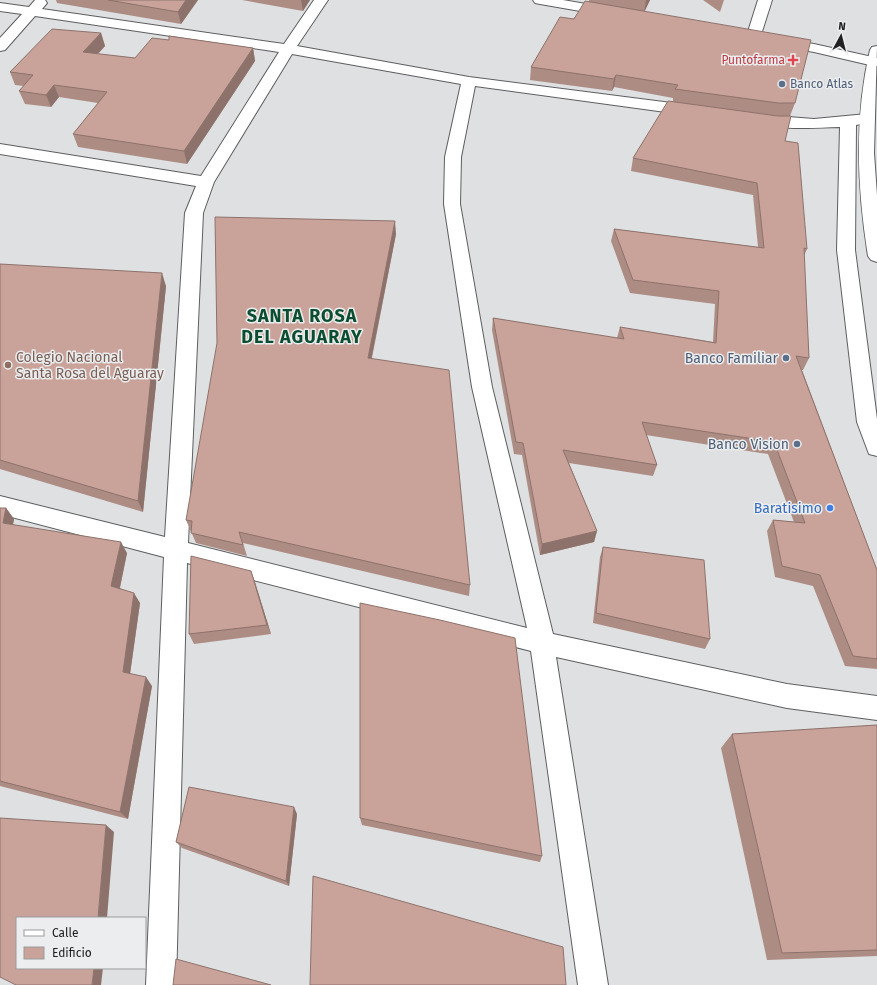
<svg xmlns="http://www.w3.org/2000/svg" width="877" height="985" font-family="'Fira Sans',sans-serif">
<style>
.lines{fill:none;stroke-linecap:round;stroke-linejoin:round}
.minor-casing{stroke:#5c5e60;stroke-width:2}
.highway-casing{stroke:#5c5e60;stroke-width:2}
.minor{fill:#fff;fill-rule:evenodd}
.highway{fill:#fff;fill-rule:evenodd}
.wall{fill:#ad8c84}
.shaded-wall{fill:#8d726c}
.building{fill:#c9a39a;stroke:#8d726c}
.health-dot{fill:#e0444e;stroke:#ebedef;stroke-width:1.5}
.service-dot{fill:#5c6f8a;stroke:#ebedef;stroke-width:1.5}
.education-dot{fill:#8d6e63;stroke:#ebedef;stroke-width:1.5}
.shop-dot{fill:#3f7fe0;stroke:#ebedef;stroke-width:1.5}
.labels{text-anchor:middle;stroke-width:3;stroke-linejoin:round;paint-order:stroke}
.far-health-label{font-size:12px;fill:#be3a42;stroke:#ebedef;text-anchor:end}
.far-service-label{font-size:12px;fill:#4e5e75;stroke:#ebedef;text-anchor:start}
.education-label{font-size:14px;fill:#785e54;stroke:#ebedef;text-anchor:start}
.service-label{font-size:14px;fill:#4e5e75;stroke:#ebedef;text-anchor:end}
.shop-label{font-size:14px;fill:#366cbe;stroke:#ebedef;text-anchor:end}
.district-label{font-size:18px;font-weight:bold;letter-spacing:1px;fill:#0b4d30;stroke:#ebedef}
</style>
<rect width="100%" height="100%" fill="#dee0e2"/>
<g class="lines">
<defs>
<g id="minor">
<path d="M35 0H45L47 3 42 9 284 44 314 0H328L297 46 469 77 695 106 700 108 703 111 700 114 695 116 475 86 461 157 460 204 492 387 553 634 787 684 877 696V720L787 708 556 657 608 985H578L531 651 187 563 176 985H146L164 557 0 514V496L165 537 185 213 196 186 0 154V144L201 176 279 52 35 16 5 50 0 51V38L22 14 0 11V3L29 7ZM292 54 461 84 445 157 444 204 472 387 527 628 188 543 203 213 214 182Z"/>
<polygon points="533,0 563,0 609,8 614,9 616,12 614,15 609,16 540,4 535,3"/>
<polygon points="758,0 772,0 760,38 758,41 753,42 748,41 746,38"/>
<polygon points="779,38 814,44 877,58 877,66 874,66 814,52 774,45 772,42 774,39"/>
<path d="M867 114 872 116 875 119 872 122 856 125 855 250 877 419V456L869 454 857 422 837 250 840 127C812 128 783 130 756 123L753 120 756 117 761 115 814 119Z"/>
</g>
<path id="highway" d="M877 46 874 153 877 195V262L871 260 868 256C857 187 854 118 870 50L872 47Z"/>
</defs>
<use href="#minor" class="minor-casing"/>
<use href="#highway" class="highway-casing"/>
<use href="#minor" class="minor"/>
<use href="#highway" class="highway"/>
</g>
<g class="wall">
<polygon points="56,0 198,0 181,24 57,3"/>
<polygon points="242,0 310,0 303,11"/>
<polygon points="589,0 650,0 645,11 795,103 790,116 785,141 807,249 804,256 809,358 803,370 802,370 877,570 877,669 845,666 813,586 775,577 767,531 773,520 794,522 768,454 646,435 657,465 653,476 569,463 597,531 594,542 540,555 522,455 514,454 492,330 493,318 617,338 620,327 713,342 715,304 630,293 611,241 614,229 758,247 753,195 631,171 633,158 673,101 673,98 614,87 612,91 530,80 531,67 589,1"/>
<polygon points="703,0 724,0 720,12"/>
<polygon points="101,33 105,46 98,54 135,58 253,48 255,61 187,164 78,147 73,134 98,103 59,97 51,107 25,104 19,91 24,86 15,85 10,72"/>
<polygon points="396,234 372,358 470,585 469,596 243,543 247,556 196,543 186,520"/>
<polygon points="0,264 166,286 143,512 0,469"/>
<polygon points="0,508 6,508 14,519 13,525 127,553 120,588 140,603 130,674 152,686 128,819 0,786"/>
<polygon points="603,547 710,639 705,649 593,623 600,557"/>
<polygon points="251,571 271,634 194,644 189,634"/>
<polygon points="877,725 877,956 767,960 721,748 732,734"/>
<polygon points="297,814 289,886 182,848 176,842"/>
<polygon points="360,818 542,856 540,862 362,825"/>
</g>
<g class="shaded-wall">
<polygon points="186,0 198,0 181,24 178,12"/>
<polygon points="301,0 310,0 303,11"/>
<polygon points="646,0 650,0 644,12"/>
<polygon points="101,33 105,46 87,65 83,52"/>
<polygon points="253,48 255,61 187,164 184,151"/>
<polygon points="616,75 614,87 612,91 614,79"/>
<polygon points="54,85 59,97 51,107 46,95"/>
<polygon points="395,221 396,234 369,370 368,358"/>
<polygon points="162,273 166,286 143,512 138,501"/>
<polygon points="6,508 14,519 11,534 3,523"/>
<polygon points="597,531 594,542 540,555 542,544"/>
<polygon points="121,542 127,553 118,596 111,586"/>
<polygon points="251,571 255,582 271,634 267,625"/>
<polygon points="134,593 140,603 129,681 123,672"/>
<polygon points="146,677 152,686 128,819 120,812"/>
<polygon points="294,807 297,814 289,886 286,881"/>
<polygon points="106,825 114,832 107,918 98,918"/>
<polygon points="94,968 103,968 101,985 92,985"/>
</g>
<g class="building">
<polygon points="108,0 186,0 178,12"/>
<polygon points="585,1 811,40 795,103 778,103 675,89 678,85 616,75 614,79 531,67 560,17 574,19"/>
<polygon points="52,29 101,33 83,52 135,58 152,38 169,40 169,36 253,48 184,151 73,134 107,92 54,85 46,95 19,91 33,75 10,72"/>
<polygon points="668,101 778,116 791,116 785,141 798,143 807,249 804,248 809,358 796,356 877,570 877,659 853,656 820,575 782,566 773,520 805,523 774,442 642,422 657,465 563,450 597,531 542,544 523,443 516,442 493,318 624,339 620,327 716,343 719,291 633,280 614,229 764,248 757,183 633,158"/>
<polygon points="215,217 395,221 368,358 449,370 470,585 239,532 243,545 191,533 192,521 186,520 217,343"/>
<polygon points="0,264 162,273 138,501 0,460"/>
<polygon points="0,508 6,508 3,523 121,542 111,586 134,593 123,672 146,677 120,812 0,781"/>
<polygon points="603,547 704,560 710,639 596,613"/>
<polygon points="191,556 251,571 267,625 189,634"/>
<polygon points="360,603 440,620 515,638 542,856 360,818"/>
<polygon points="877,725 877,950 782,953 732,734"/>
<polygon points="189,787 294,807 286,881 176,842"/>
<polygon points="0,818 106,825 98,918 17,918 17,968 94,968 92,985 16,985 0,977"/>
<polygon points="313,876 563,947 566,985 310,985"/>
<polygon points="176,959 271,985 173,985"/>
</g>
<path class="health-dot" d="M791 54h4v4h4v4h-4v4h-4v-4h-4v-4h4z"/>
<g class="service-dot">
<circle cx="782" cy="84" r="4"/>
<circle cx="786" cy="358" r="4"/>
<circle cx="797" cy="444" r="4"/>
</g>
<circle class="education-dot" cx="8" cy="365" r="4"/>
<circle class="shop-dot" cx="830" cy="508" r="4"/>
<g class="labels">
<g class="far-health-label">
<text x="785" y="64">Puntofarma</text>
</g>
<g class="far-service-label">
<text x="790" y="88">Banco Atlas</text>
</g>
<g class="education-label">
<text x="16" y="362">Colegio Nacional<tspan x="16" dy="16">Santa Rosa del Aguaray</tspan></text>
</g>
<g class="service-label">
<text x="778" y="363">Banco Familiar</text>
<text x="789" y="449">Banco Vision</text>
</g>
<g class="shop-label">
<text x="822" y="513">Baratisimo</text>
</g>
<g class="district-label">
<text x="302" y="322">SANTA ROSA<tspan x="302" dy="21">DEL AGUARAY</tspan></text>
</g>
</g>
<rect x="16" y="917" width="130" height="52" fill="#ebedef" stroke="#9a9b9d"/>
<rect x="24" y="930" width="20" height="6" fill="#ffffff" stroke="#9a9b9d"/>
<text x="52" y="937" font-size="12" fill="#212122">Calle</text>
<rect x="24" y="947" width="20" height="12" fill="#c9a39a" stroke="#9a9b9d"/>
<text x="52" y="957" font-size="12" fill="#212122">Edificio</text>
<g transform="translate(841 36) rotate(7)" stroke="#ebedef" stroke-width="3" paint-order="stroke">
<path d="M0-3L7 15L0 10L-7 15Z" fill="#212122"/>
<text y="-6" font-size="11" font-weight="bold" text-anchor="middle" fill="#212122">N</text>
</g>
</svg>
